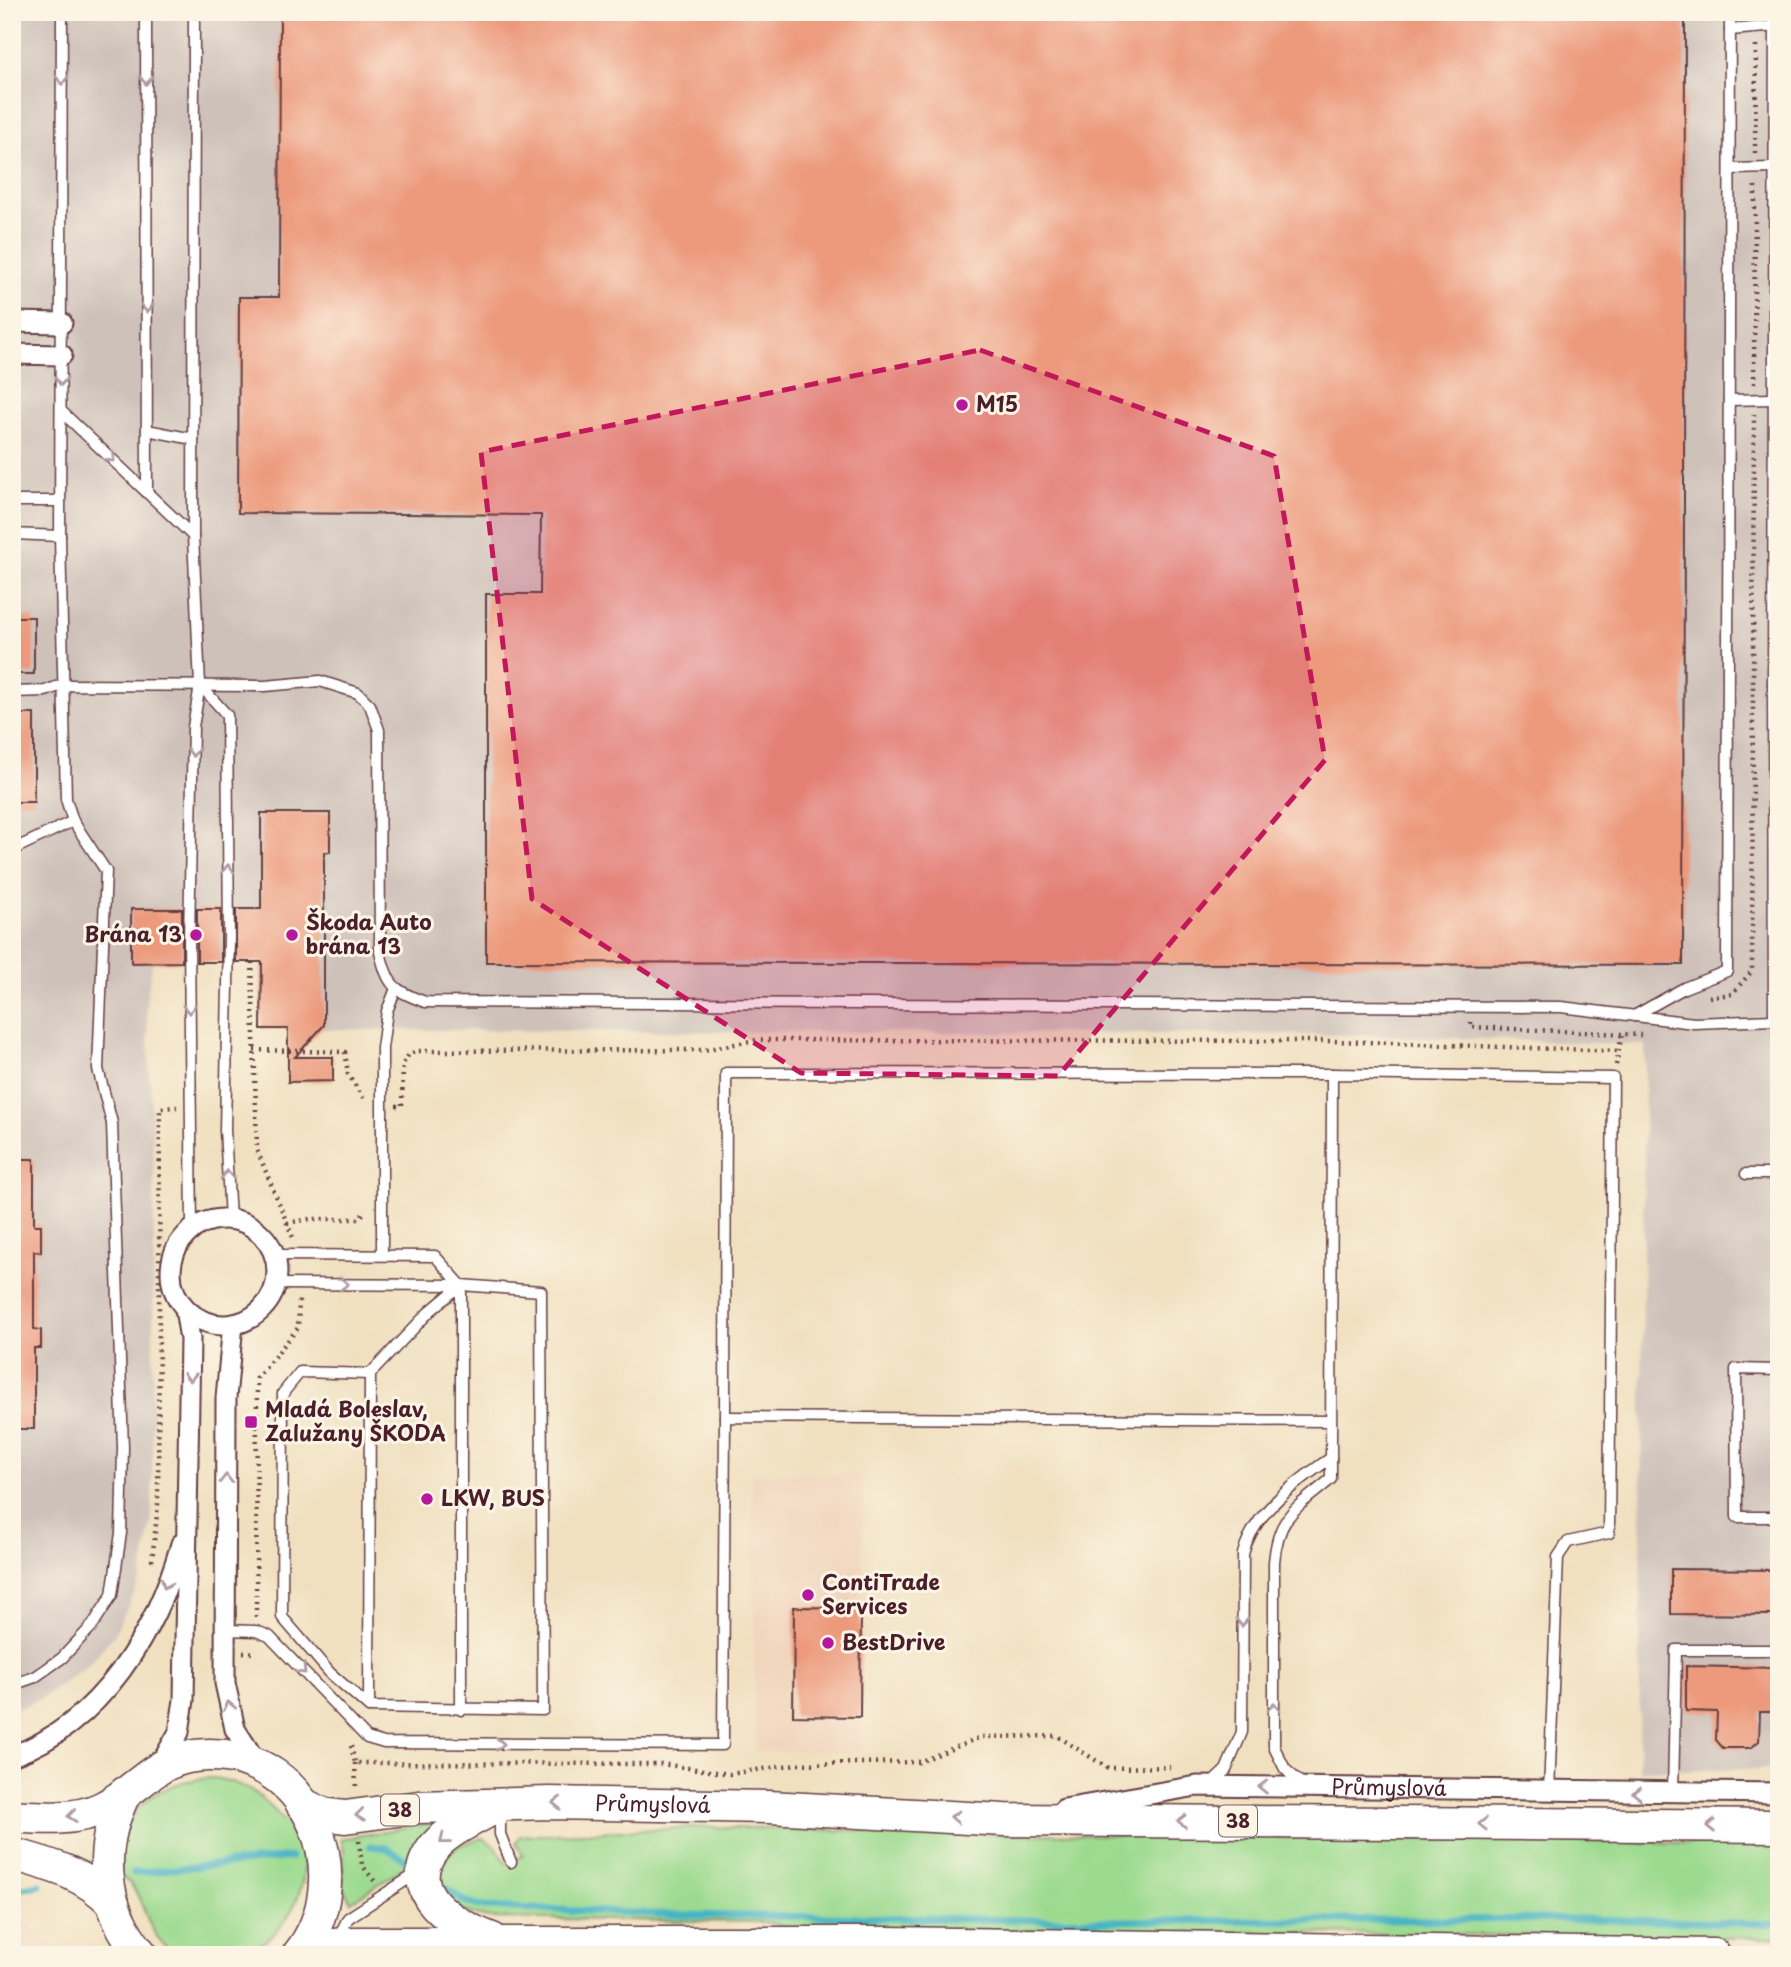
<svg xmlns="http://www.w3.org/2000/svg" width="1791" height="1967" font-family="'Playpen Sans',sans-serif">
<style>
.built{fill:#f1d5bd}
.industrial{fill:#cec1ba}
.green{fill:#9cda8f;stroke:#737c5d;stroke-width:2}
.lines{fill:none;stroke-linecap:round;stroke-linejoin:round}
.stream{stroke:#47b4c3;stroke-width:7}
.building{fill:#ec997b}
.service-casing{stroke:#633c41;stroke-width:13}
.minor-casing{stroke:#633c41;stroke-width:23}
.primary-casing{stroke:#633c41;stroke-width:35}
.path{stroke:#633c41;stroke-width:4.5;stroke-dasharray:2 5;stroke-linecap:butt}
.service{stroke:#fff;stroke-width:10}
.minor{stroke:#fff;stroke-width:19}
.primary{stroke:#fff;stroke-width:32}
.oneway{stroke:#ae9aa0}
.marked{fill:#c2185b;fill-opacity:0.2;stroke:#c2185b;stroke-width:5;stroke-dasharray:14 9;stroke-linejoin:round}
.poi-dot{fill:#b5179e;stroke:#fcf5e5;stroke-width:2.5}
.labels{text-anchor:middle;stroke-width:6;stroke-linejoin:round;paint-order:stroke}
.shield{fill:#fcf5e5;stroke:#7f5f63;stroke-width:2}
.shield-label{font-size:19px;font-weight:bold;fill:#4a1f2b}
.poi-label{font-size:21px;font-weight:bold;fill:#4a1f2b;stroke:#fcf5e5;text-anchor:start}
.street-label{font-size:21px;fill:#4a1f2b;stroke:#fcf5e5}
</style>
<rect width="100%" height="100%" fill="#fcf5e5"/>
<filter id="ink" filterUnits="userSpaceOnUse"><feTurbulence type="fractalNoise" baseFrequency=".0143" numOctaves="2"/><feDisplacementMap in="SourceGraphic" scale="14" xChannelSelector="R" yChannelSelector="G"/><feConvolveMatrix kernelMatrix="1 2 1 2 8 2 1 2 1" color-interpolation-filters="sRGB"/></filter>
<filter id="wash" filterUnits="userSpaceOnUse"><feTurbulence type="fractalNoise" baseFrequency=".00686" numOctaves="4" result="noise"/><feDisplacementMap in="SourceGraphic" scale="28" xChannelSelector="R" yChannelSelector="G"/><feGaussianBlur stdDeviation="1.57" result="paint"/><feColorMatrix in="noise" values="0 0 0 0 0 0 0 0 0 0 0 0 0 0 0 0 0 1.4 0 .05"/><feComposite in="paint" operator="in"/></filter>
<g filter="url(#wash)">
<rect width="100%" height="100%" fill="#f0e0c0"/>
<g class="built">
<polygon points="863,1473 862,1752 755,1751 752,1474"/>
<polygon points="12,1913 64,1955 12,1955"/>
</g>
<polygon class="industrial" points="12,12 1779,12 1779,1047 1760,1047 1779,1048 1779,1769 1639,1770 1645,1045 1373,1035 264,1029 261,1025 260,962 153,962 146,1001 154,1161 152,1517 141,1579 114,1635 88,1665 42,1698 12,1711"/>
<g class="green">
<path d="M214 1778C247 1783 263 1797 284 1821 291 1828 298 1831 301 1841 315 1885 283 1945 236 1954 228 1956 218 1955 210 1955 200 1955 187 1957 178 1954 153 1946 147 1913 137 1894 132 1883 124 1878 114 1872 118 1858 120 1843 125 1830 139 1793 179 1779 214 1778Z"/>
<polygon points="424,1824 441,1825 402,1869 351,1902 342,1886 344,1850 341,1839"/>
<path d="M703 1827 942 1833 1779 1844V1938L799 1928 762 1922 489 1918C453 1910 450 1908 436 1874 447 1848 456 1845 483 1838L496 1847 506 1863 523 1856 516 1842 520 1836Z"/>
</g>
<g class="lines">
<g class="stream">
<polyline points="370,1846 386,1848 408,1861"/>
<polyline points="134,1873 291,1857"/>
<polyline points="446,1888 465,1902 483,1907 683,1915 1104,1921 1580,1919 1779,1924"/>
<polyline points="12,1890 40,1885"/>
</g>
</g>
<g id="blocks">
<g class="building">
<polygon points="280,12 1685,12 1683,965 486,962 486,594 540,594 541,515 238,513 239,297 279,297"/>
<rect x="12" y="617" width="22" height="57"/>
<rect x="12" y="714" width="22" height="88"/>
<polygon points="261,813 330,813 330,852 324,852 324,1025 295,1057 333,1057 333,1081 288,1082 288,1029 261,1029 262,962 236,962 236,909 261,909"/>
<polygon points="131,909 182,909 182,962 131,963"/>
<rect x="197" y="909" width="24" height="53"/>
<polygon points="12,1159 34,1159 34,1225 41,1225 41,1252 34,1251 34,1329 41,1330 41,1348 34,1348 34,1429 12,1429"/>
<polygon points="1671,1569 1779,1570 1779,1615 1671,1614"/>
<polygon points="794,1607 861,1608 860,1717 793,1716"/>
<polygon points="1686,1666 1779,1668 1779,1712 1760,1712 1759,1741 1751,1748 1723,1748 1716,1740 1717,1712 1686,1711"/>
</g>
</g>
</g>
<g filter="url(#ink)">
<use href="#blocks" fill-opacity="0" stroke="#633c41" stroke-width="2"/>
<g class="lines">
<defs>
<g id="service">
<polyline points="146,12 147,493"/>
<polyline points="1730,30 1778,26"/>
<polyline points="1730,169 1774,168"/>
<polyline points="1729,400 1773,399"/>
<polyline points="61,411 193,536"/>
<polyline points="147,430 193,439"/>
<polyline points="12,501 60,501"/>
<polyline points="12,534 60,536"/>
<polyline points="1773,684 1775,12"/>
<polyline points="200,685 227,715 229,937 225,1130 230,1219"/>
<path d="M12 692 45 691 62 685 265 686 320 681 358 693 370 705 379 730 380 952C388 986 393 990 425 1002L1561 1007 1694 1023 1774 1020 1773 684H1779"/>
<polyline points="12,850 73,821"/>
<polyline points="1634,1016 1684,988 1727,971 1730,12"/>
<polyline points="1746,1174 1779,1174"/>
<polyline points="192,1229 189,940 193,727 200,685 193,536 194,12"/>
<polyline points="274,1255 435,1256 461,1285"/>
<polyline points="382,1255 382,1048 387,1011 395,991"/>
<polyline points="276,1284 460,1285"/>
<polyline points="1779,1370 1736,1369 1737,1517 1779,1517"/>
<polyline points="725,1417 726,1073 1332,1074"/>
<polyline points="225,1630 256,1631 269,1636 367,1738 384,1743 723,1745 725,1417 1330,1421"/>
<polyline points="12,1685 35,1677 62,1658 92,1626 112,1595 121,1533 123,1448 112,1123 98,1069 106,871 73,821 66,799 60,536 62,12"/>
<polyline points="369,1707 330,1673 282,1617 283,1393 300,1372 370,1374"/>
<polyline points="461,1710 461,1285 541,1291 543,1710 369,1707 370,1374 429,1312 461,1285"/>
<path d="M1211 1784 1226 1770 1242 1732 1243 1554C1253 1513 1297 1481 1331 1458"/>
<path d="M1303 1785 1285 1769 1274 1747V1562C1278 1514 1297 1508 1331 1479L1332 1074 1613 1078 1609 1533 1568 1542 1558 1557 1549 1793"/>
<polyline points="1673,1793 1676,1650 1779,1650"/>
<polyline points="500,1811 500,1834 511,1862"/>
<polyline points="338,1939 348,1918 411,1877"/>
</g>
<g id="minor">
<polyline points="12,322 62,323"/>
<polyline points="12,354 62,355"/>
<circle cx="224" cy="1272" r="53"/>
<polyline points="233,1324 226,1398 225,1683 235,1729 258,1765"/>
<path d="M12 1756C102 1723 156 1632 181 1544"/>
<polyline points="159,1767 179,1732 184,1700 190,1339 185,1309"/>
<path id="s1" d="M1064 1809 1197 1786 1779 1793"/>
</g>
<g id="primary">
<path d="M125 1793C97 1847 101 1908 142 1955"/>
<path id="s2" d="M302 1804 323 1814 345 1817 419 1807 549 1803 769 1807 1004 1820 1779 1826"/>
<path d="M12 1816C41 1818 75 1821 102 1808 143 1788 155 1755 209 1755 312 1754 359 1879 298 1955"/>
<path d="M12 1854C51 1865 84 1873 113 1903"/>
<path d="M492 1939C456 1926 397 1892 435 1846 450 1829 479 1817 499 1805"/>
<polyline points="308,1955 334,1945 356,1943 888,1943 1714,1955"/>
</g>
</defs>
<use href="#service" class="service-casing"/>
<use href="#minor" class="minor-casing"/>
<use href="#primary" class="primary-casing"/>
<g class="path">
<polyline points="1755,153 1756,43"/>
<polyline points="1754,384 1755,183"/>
<polyline points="252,962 257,1150 294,1240"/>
<polyline points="1709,997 1732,994 1752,971 1754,414"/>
<polyline points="1471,1022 1471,1027 1622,1034"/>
<polyline points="254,1050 345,1052 348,1074 365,1101"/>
<polyline points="1616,1065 1622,1034 1641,1035"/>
<polyline points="396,1106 402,1106 403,1064 409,1054 418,1051 704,1050 756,1040 1333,1041 1620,1051"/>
<polyline points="287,1223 310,1219 359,1219 366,1210"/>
<polyline points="152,1561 158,1505 160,1108 177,1107"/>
<polyline points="256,1617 257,1378 298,1328 299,1297"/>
<polyline points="243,1652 257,1653"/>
<polyline points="351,1746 355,1763 661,1764 730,1774 797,1764 919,1762 981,1737 1057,1736 1108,1768 1170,1767"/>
<polyline points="355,1763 356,1790"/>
<polyline points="359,1841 362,1865 376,1883"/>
</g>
<use href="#service" class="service"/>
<use href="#minor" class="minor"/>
<use href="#primary" class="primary"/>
</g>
<defs><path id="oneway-chevron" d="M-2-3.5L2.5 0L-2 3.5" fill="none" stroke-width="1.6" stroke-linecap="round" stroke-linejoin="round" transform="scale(1.75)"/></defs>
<g class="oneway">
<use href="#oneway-chevron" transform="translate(62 80) rotate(90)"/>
<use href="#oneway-chevron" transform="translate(146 80) rotate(90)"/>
<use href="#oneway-chevron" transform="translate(147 308) rotate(90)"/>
<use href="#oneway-chevron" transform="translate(61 381) rotate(91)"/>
<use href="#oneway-chevron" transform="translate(111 458) rotate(44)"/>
<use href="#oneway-chevron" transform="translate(193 752) rotate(91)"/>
<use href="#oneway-chevron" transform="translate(228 869) rotate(-90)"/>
<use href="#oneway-chevron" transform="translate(189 1009) rotate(90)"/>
<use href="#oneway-chevron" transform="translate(227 1175) rotate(-93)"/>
<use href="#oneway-chevron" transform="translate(344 1284)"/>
<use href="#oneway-chevron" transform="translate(190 1377) rotate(91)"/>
<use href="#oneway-chevron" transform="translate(226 1479) rotate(-90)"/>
<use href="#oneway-chevron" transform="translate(166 1584) rotate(113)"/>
<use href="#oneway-chevron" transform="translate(1242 1622) rotate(91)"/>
<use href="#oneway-chevron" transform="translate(302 1670) rotate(46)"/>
<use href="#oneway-chevron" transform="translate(229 1706) rotate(-102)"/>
<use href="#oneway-chevron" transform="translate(1274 1707) rotate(-90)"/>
<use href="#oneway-chevron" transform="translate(500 1744)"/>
<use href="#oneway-chevron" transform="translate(1263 1787) rotate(-179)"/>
<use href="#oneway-chevron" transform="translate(1637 1793) rotate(-180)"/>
<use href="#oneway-chevron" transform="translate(557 1803) rotate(-179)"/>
<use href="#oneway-chevron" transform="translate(360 1815) rotate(173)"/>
<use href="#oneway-chevron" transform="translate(72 1816) rotate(173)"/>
<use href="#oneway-chevron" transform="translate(955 1817) rotate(-177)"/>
<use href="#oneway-chevron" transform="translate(1182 1821) rotate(-180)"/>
<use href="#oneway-chevron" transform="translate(1483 1824) rotate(-180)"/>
<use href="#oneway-chevron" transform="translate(1711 1826) rotate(-179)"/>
<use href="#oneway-chevron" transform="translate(444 1840) rotate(142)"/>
</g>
</g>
<path class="marked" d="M980 350 1274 456 1325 760 1058 1076 801 1073 532 899 481 452Z"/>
<g class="poi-dot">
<circle cx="962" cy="405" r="7"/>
<circle cx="196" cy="935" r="7"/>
<circle cx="292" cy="935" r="7"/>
<rect x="244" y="1415" width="14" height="14" rx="3.5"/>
<circle cx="427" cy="1499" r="7"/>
<circle cx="808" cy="1595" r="7"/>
<circle cx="828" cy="1643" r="7"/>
</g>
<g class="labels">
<g class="shield">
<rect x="381" y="1794.5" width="38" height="31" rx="5"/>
<rect x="1219" y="1805.5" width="38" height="31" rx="5"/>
</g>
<g class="shield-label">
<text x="400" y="1817">38</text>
<text x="1238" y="1828">38</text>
</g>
<g class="poi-label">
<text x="976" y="412">M15</text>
<text x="306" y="930">Škoda Auto<tspan x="306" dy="24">brána 13</tspan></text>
<text x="182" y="942" text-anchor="end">Brána 13</text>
<text x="265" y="1417">Mladá Boleslav,<tspan x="265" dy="24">Zalužany ŠKODA</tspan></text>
<text x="441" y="1506">LKW, BUS</text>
<text x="822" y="1590">ContiTrade<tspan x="822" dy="24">Services</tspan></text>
<text x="842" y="1650">BestDrive</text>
</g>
<g class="street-label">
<text dy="7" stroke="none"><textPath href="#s1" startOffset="327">Průmyslová</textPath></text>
<text dy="7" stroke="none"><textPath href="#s2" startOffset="354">Průmyslová</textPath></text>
</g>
</g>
<rect width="1791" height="1967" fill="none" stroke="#fcf5e5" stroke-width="42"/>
</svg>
